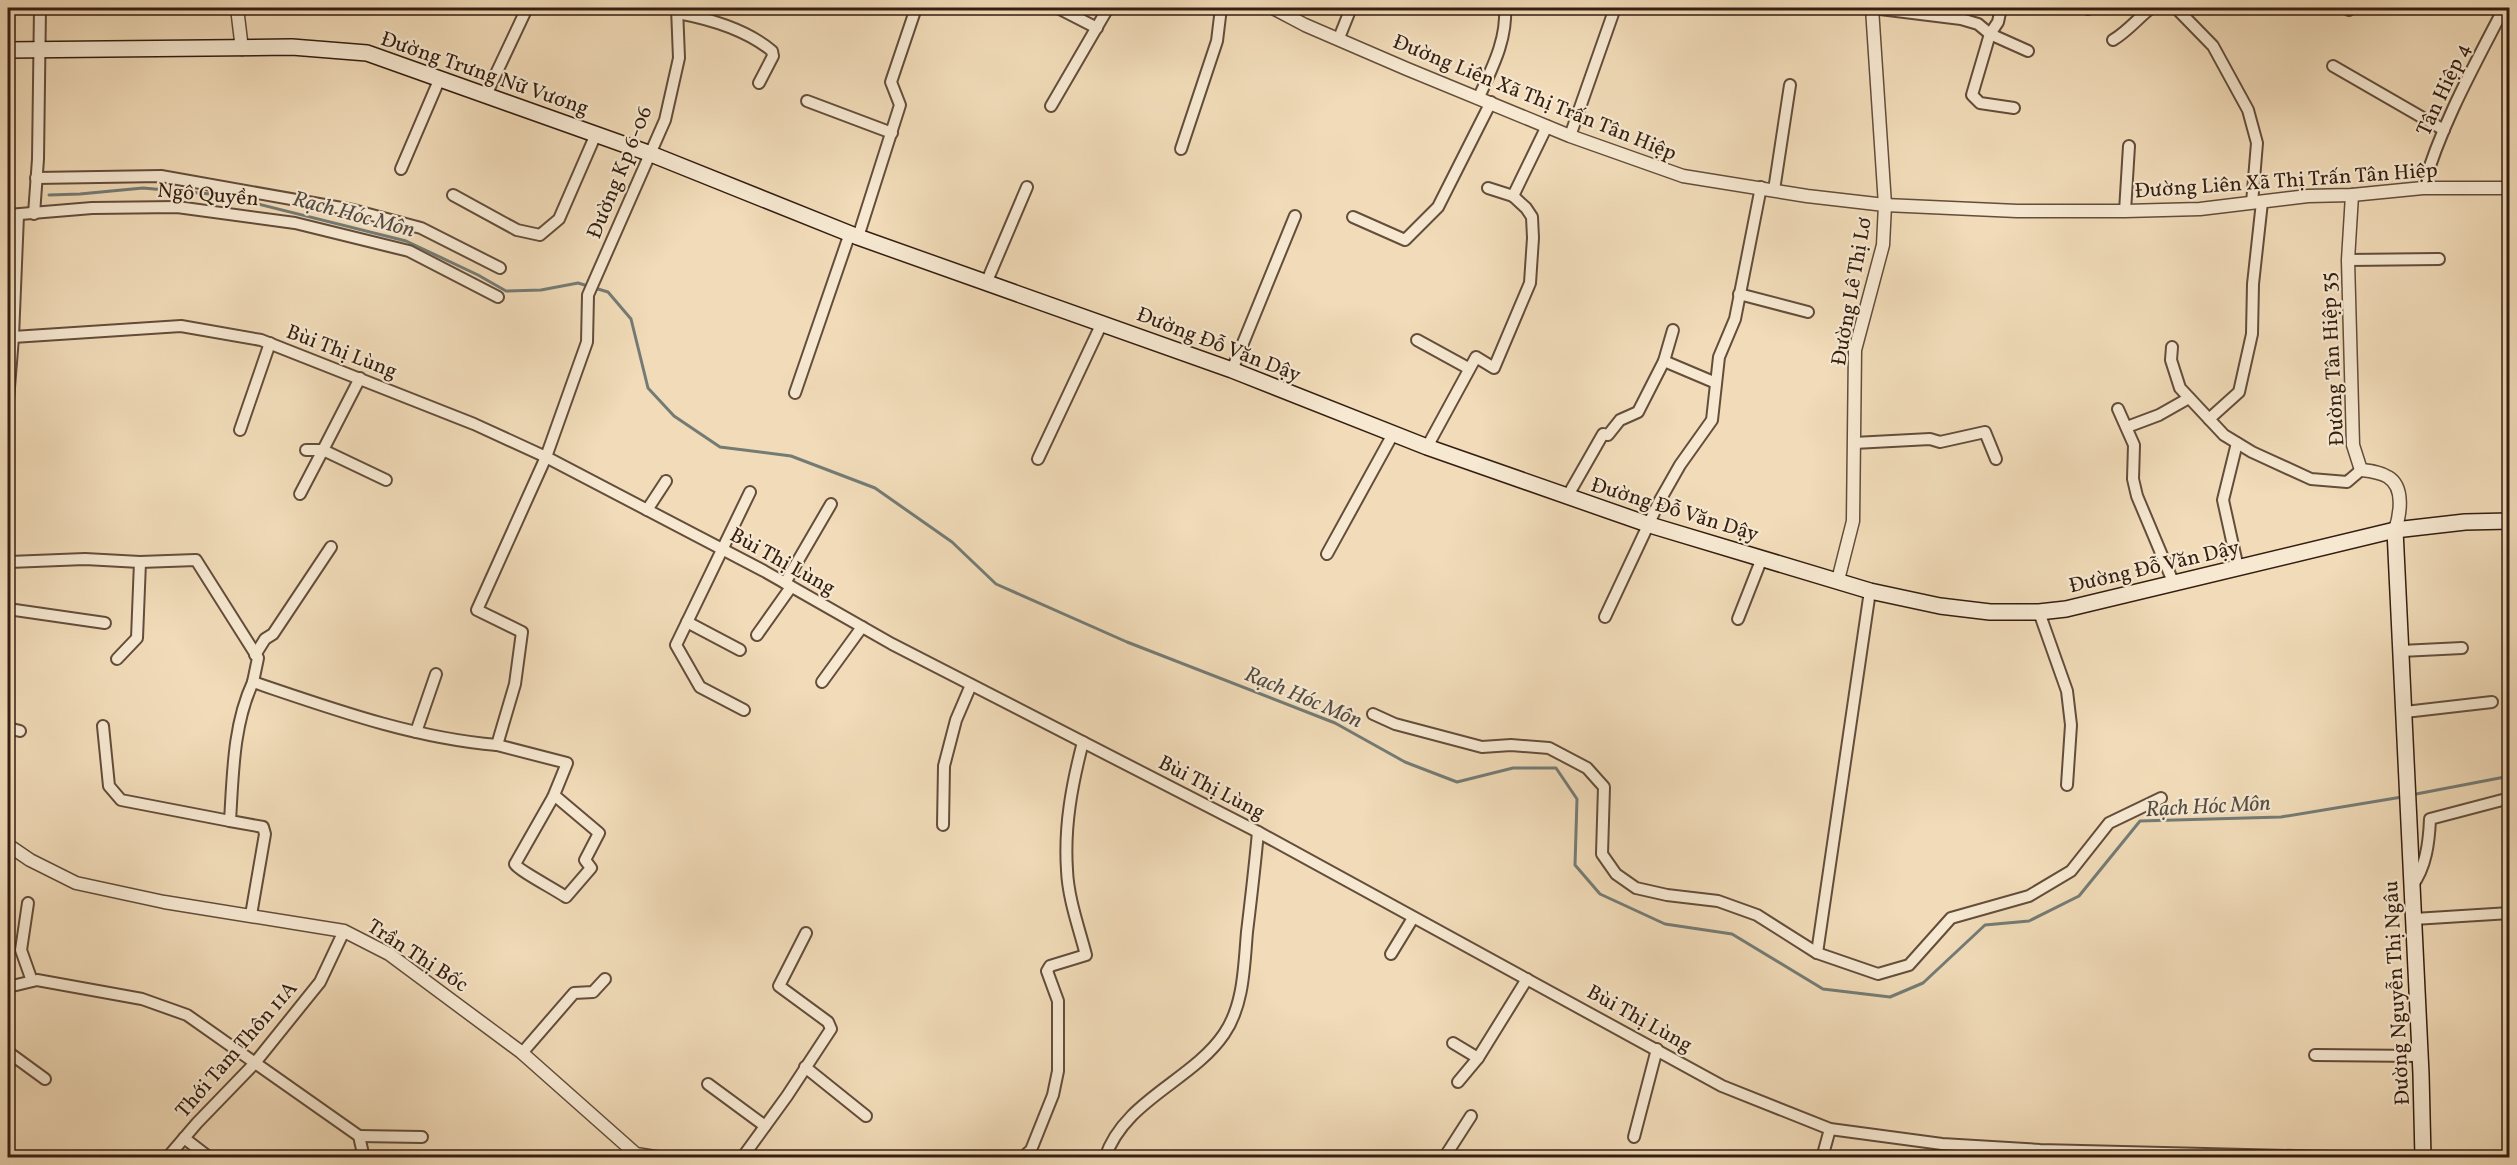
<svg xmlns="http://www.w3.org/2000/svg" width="2517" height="1165" font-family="Vollkorn,serif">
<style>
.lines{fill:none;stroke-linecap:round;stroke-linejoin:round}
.stream{stroke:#747b75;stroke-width:3}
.minor-casing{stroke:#634d3b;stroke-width:14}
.tertiary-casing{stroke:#634d3b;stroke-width:15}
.secondary-casing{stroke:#341e11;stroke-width:18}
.minor{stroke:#f6e8d1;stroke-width:10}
.tertiary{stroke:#f6e8d1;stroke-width:12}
.secondary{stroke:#f6e8d1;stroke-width:15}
.labels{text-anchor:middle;stroke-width:4.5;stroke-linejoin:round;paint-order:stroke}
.street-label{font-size:21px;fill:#341e11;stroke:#f6e8d1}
.water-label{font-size:22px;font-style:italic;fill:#544c43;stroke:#f6e8d1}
</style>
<rect width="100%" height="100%" fill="#f1dbb8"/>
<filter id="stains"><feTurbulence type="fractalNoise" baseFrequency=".00333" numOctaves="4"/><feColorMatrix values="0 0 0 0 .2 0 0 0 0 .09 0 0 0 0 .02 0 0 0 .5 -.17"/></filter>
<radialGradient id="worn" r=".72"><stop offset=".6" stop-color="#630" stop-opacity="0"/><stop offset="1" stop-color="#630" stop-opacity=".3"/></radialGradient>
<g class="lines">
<g class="stream">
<polyline points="49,195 80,194 143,188 222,195 406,241 478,275 506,291 541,290 578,283 608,292 631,319 648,388 674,416 720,447 791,456 875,488 952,542 996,584 1127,642 1335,723 1405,762 1457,782 1513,768 1556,768 1577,799 1575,865 1600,894 1665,924 1732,934 1823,989 1890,997 1923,983 1985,925 2029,921 2079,896 2140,821 2281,817 2402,797"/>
<polyline points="2411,795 2510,776"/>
</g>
<defs>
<g id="minor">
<polyline points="1058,8 1097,28"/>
<polyline points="1872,8 1961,19 1978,24 1990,34 2028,51"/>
<polyline points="2001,8 1998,22 1990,34 1972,95 1980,103 2014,108"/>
<polyline points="2176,8 2213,46 2248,110 2257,143 2252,203"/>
<polyline points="2088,9 2090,8"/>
<polyline points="2349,10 2351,8"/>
<path d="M678 13C710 19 747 30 772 51L773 56 759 83"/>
<polyline points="1339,38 1351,8"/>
<path d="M2113 40C2128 31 2138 18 2151 8"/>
<polyline points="2333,66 2444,130"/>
<polyline points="486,95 527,8"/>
<path d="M1479 97C1492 68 1507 40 1505 8"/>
<polyline points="807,101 892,133"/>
<polyline points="1051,106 1108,8"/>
<polyline points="1570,136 1615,8"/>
<polyline points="1181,149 1217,41 1221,8"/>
<polyline points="401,169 440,78"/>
<polyline points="36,178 161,176 353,210 421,228 500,268"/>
<polyline points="1488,188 1513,196 1547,126"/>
<path d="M2423 188C2441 125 2474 66 2504 8"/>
<polyline points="1774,190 1790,85"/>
<polyline points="453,195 517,230 540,235 559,219 596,134"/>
<polyline points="2125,211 2129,146"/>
<polyline points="34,214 38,159 40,8"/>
<polyline points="8,215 92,208 177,207 295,223 409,251 498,297"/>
<polyline points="1353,217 1405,240 1438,207 1491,102"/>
<polyline points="858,237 900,105 891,82 916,8"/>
<polyline points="2348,260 2439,259"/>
<polyline points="987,281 1027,187"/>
<polyline points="1739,294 1808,312"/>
<polyline points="13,337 181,326 261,340 474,424 546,457 764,571 892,644 1258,832 1722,1086 1830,1129 1942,1144 2040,1150 2335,1157 2510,1157"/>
<polyline points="1417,340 1468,368"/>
<polyline points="2172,347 2171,360 2180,388 2224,435 2252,452 2311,479 2347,482 2361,470"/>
<polyline points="1664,361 1716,383"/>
<polyline points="1232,370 1295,216"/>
<polyline points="795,393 850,233"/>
<polyline points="8,400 13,337 18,215"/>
<polyline points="2118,409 2134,445 2133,479 2137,496 2174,584"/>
<polyline points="2209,419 2239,392 2252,334 2253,284 2262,202"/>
<polyline points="2127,427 2159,415 2189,398"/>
<polyline points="240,430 270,343"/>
<polyline points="1854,443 1930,439 1940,442 1985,432 1996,459"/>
<polyline points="2237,443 2223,500 2238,568"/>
<polyline points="1427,447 1476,357 1494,368 1530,283 1533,238 1532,217 1526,208 1513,196"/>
<polyline points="306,450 323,450 360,378"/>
<polyline points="1038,459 1102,323"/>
<polyline points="300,494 323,450 386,480"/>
<polyline points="1567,497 1603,434 1608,435 1620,420 1638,412 1664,361 1673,330"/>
<polyline points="647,510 666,481"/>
<polyline points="8,534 8,610"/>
<polyline points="1327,554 1393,434"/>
<polyline points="9,562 85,559 140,562 196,560 258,658 253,682"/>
<polyline points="785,583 831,504"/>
<polyline points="8,609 105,623"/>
<polyline points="2039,612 2067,691 2071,725 2067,785"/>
<polyline points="1605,617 1659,502 1680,465 1712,420 1719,357 1735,319 1761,187"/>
<polyline points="1738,619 1762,558"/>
<polyline points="687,622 740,650"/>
<polyline points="757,635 791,587"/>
<polyline points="2401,651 2462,648"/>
<polyline points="255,655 265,639 273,634 331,547"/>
<polyline points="117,659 137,638 140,562"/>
<polyline points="822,682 862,627"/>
<polyline points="744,710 700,687 676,645 750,492"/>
<polyline points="2405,712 2492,702"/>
<polyline points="1373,714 1395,724 1482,747 1511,745 1549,748 1587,768 1604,787 1602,854 1616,874 1636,888 1667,895 1718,901 1757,915 1817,953 1878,974 1909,965 1951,918 2029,896 2071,871 2109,823 2161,798"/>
<polyline points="103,726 109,786 121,800 230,821"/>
<polyline points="8,728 20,731"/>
<polyline points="416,732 436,674"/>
<path d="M497 745 567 763 554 795 552 799 515 864C518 870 556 890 566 897L591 868 585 860 599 833 554 795"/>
<polyline points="943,825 944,766 956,720 971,685"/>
<path d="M2412 886C2426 867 2429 843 2430 819L2510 798"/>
<polyline points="28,903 21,950 32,981"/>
<path d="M251 915 265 834 263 827 230 821C233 774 233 725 253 682 333 709 413 738 497 745L515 684 522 632 477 610 546 457 587 342 588 295 665 120 679 58 677 8"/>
<polyline points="2414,919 2510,913"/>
<polyline points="1817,953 1870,591"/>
<polyline points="1391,954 1413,918"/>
<polyline points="8,987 37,980 142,999 187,1015 359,1136 364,1158"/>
<polyline points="1453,1043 1478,1058"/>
<polyline points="8,1052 45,1079"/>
<polyline points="522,1053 574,993 593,992 605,979"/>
<polyline points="2315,1055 2420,1056"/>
<polyline points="805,1067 866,1116"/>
<polyline points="1458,1082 1478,1058 1527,979"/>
<polyline points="708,1084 765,1126"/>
<polyline points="359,1136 422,1137"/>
<polyline points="1634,1137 1657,1049"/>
<polyline points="184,1138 210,1158"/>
<polyline points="167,1158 197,1123 254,1064 320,982 344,931"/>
<polyline points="742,1158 787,1096 831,1029 828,1022 779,986 806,933"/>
<path d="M1022 1158 1031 1150 1053 1095 1058 1071V1001L1047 971 1050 966 1086 955C1079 928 1068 898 1067 870 1064 826 1072 784 1083 742"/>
<path d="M1105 1158C1124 1100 1192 1081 1224 1034 1244 1005 1244 966 1247 932 1251 899 1255 865 1258 832"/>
<polyline points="1444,1158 1471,1116"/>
<polyline points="1822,1158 1830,1129"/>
</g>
<g id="tertiary">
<polyline points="237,8 242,49"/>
<polyline points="1273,8 1305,25 1407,69 1570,136 1683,176 1807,196 1885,205 2017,211 2125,211 2200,209 2308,196 2352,195 2423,188 2510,188"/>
<path d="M2352 195 2348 260 2353 445 2361 470C2370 471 2380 472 2388 477 2405 487 2400 515 2395 530"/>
<polyline points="1838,580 1853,521 1855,350 1883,245 1885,205 1872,8"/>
<polyline points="8,845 30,860 76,883 164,902 344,931 389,954 521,1052 636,1154 661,1158"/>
</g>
<g id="secondary">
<polyline points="8,50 292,47 367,53 651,154 858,237 1232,370 1427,447 1650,525 1870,591 1940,606 1990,612 2039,612 2066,609 2395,530 2465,522 2510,521"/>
<polyline points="2395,530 2421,1074 2423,1158"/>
</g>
</defs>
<use href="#minor" class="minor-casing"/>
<use href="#tertiary" class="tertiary-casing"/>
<use href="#secondary" class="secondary-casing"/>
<use href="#minor" class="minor"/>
<use href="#tertiary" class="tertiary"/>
<use href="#secondary" class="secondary"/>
</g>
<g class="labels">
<g class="street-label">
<text transform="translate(485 73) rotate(19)" y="7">Đường Trưng Nữ Vương</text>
<text transform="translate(2443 89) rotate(-65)" y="7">Tân Hiệp 4</text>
<text transform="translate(1535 97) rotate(22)" y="7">Đường Liên Xã Thị Trấn Tân Hiệp</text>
<text transform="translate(619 172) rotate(-68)" y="7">Đường Kp 6-06</text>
<text transform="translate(2286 180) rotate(-4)" y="7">Đường Liên Xã Thị Trấn Tân Hiệp</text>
<text transform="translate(208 194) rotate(5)" y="7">Ngô Quyền</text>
<text transform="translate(1851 291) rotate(-80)" y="7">Đường Lê Thị Lơ</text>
<text transform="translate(1219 344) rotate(21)" y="7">Đường Đỗ Văn Dậy</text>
<text transform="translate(342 351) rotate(21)" y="7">Bùi Thị Lùng</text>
<text transform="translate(2332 359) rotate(-93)" y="7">Đường Tân Hiệp 35</text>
<text transform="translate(1675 509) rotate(17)" y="7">Đường Đỗ Văn Dậy</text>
<text transform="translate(783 561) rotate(29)" y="7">Bùi Thị Lùng</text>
<text transform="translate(2154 566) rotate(-13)" y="7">Đường Đỗ Văn Dậy</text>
<text transform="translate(1212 787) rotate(27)" y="7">Bùi Thị Lùng</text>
<text transform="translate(418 955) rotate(33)" y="7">Trần Thị Bốc</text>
<text transform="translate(2396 993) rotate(-93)" y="7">Đường Nguyễn Thị Ngâu</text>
<text transform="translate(1640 1018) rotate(29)" y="7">Bùi Thị Lùng</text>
<text transform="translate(236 1049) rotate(-49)" y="7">Thới Tam Thôn 11A</text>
</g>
<g class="water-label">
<text transform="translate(354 213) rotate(15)" y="8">Rạch Hóc Môn</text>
<text transform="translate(1304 696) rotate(23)" y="8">Rạch Hóc Môn</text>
<text transform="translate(2208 805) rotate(-3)" y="8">Rạch Hóc Môn</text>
</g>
</g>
<rect width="2517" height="1165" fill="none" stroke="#f1dbb8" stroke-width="30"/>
<rect x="9" y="9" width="2499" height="1147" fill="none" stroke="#341e11" stroke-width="3"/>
<rect x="15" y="15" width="2487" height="1135" fill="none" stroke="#341e11" stroke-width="1.5"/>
<rect width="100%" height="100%" filter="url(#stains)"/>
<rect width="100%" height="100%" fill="url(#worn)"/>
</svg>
